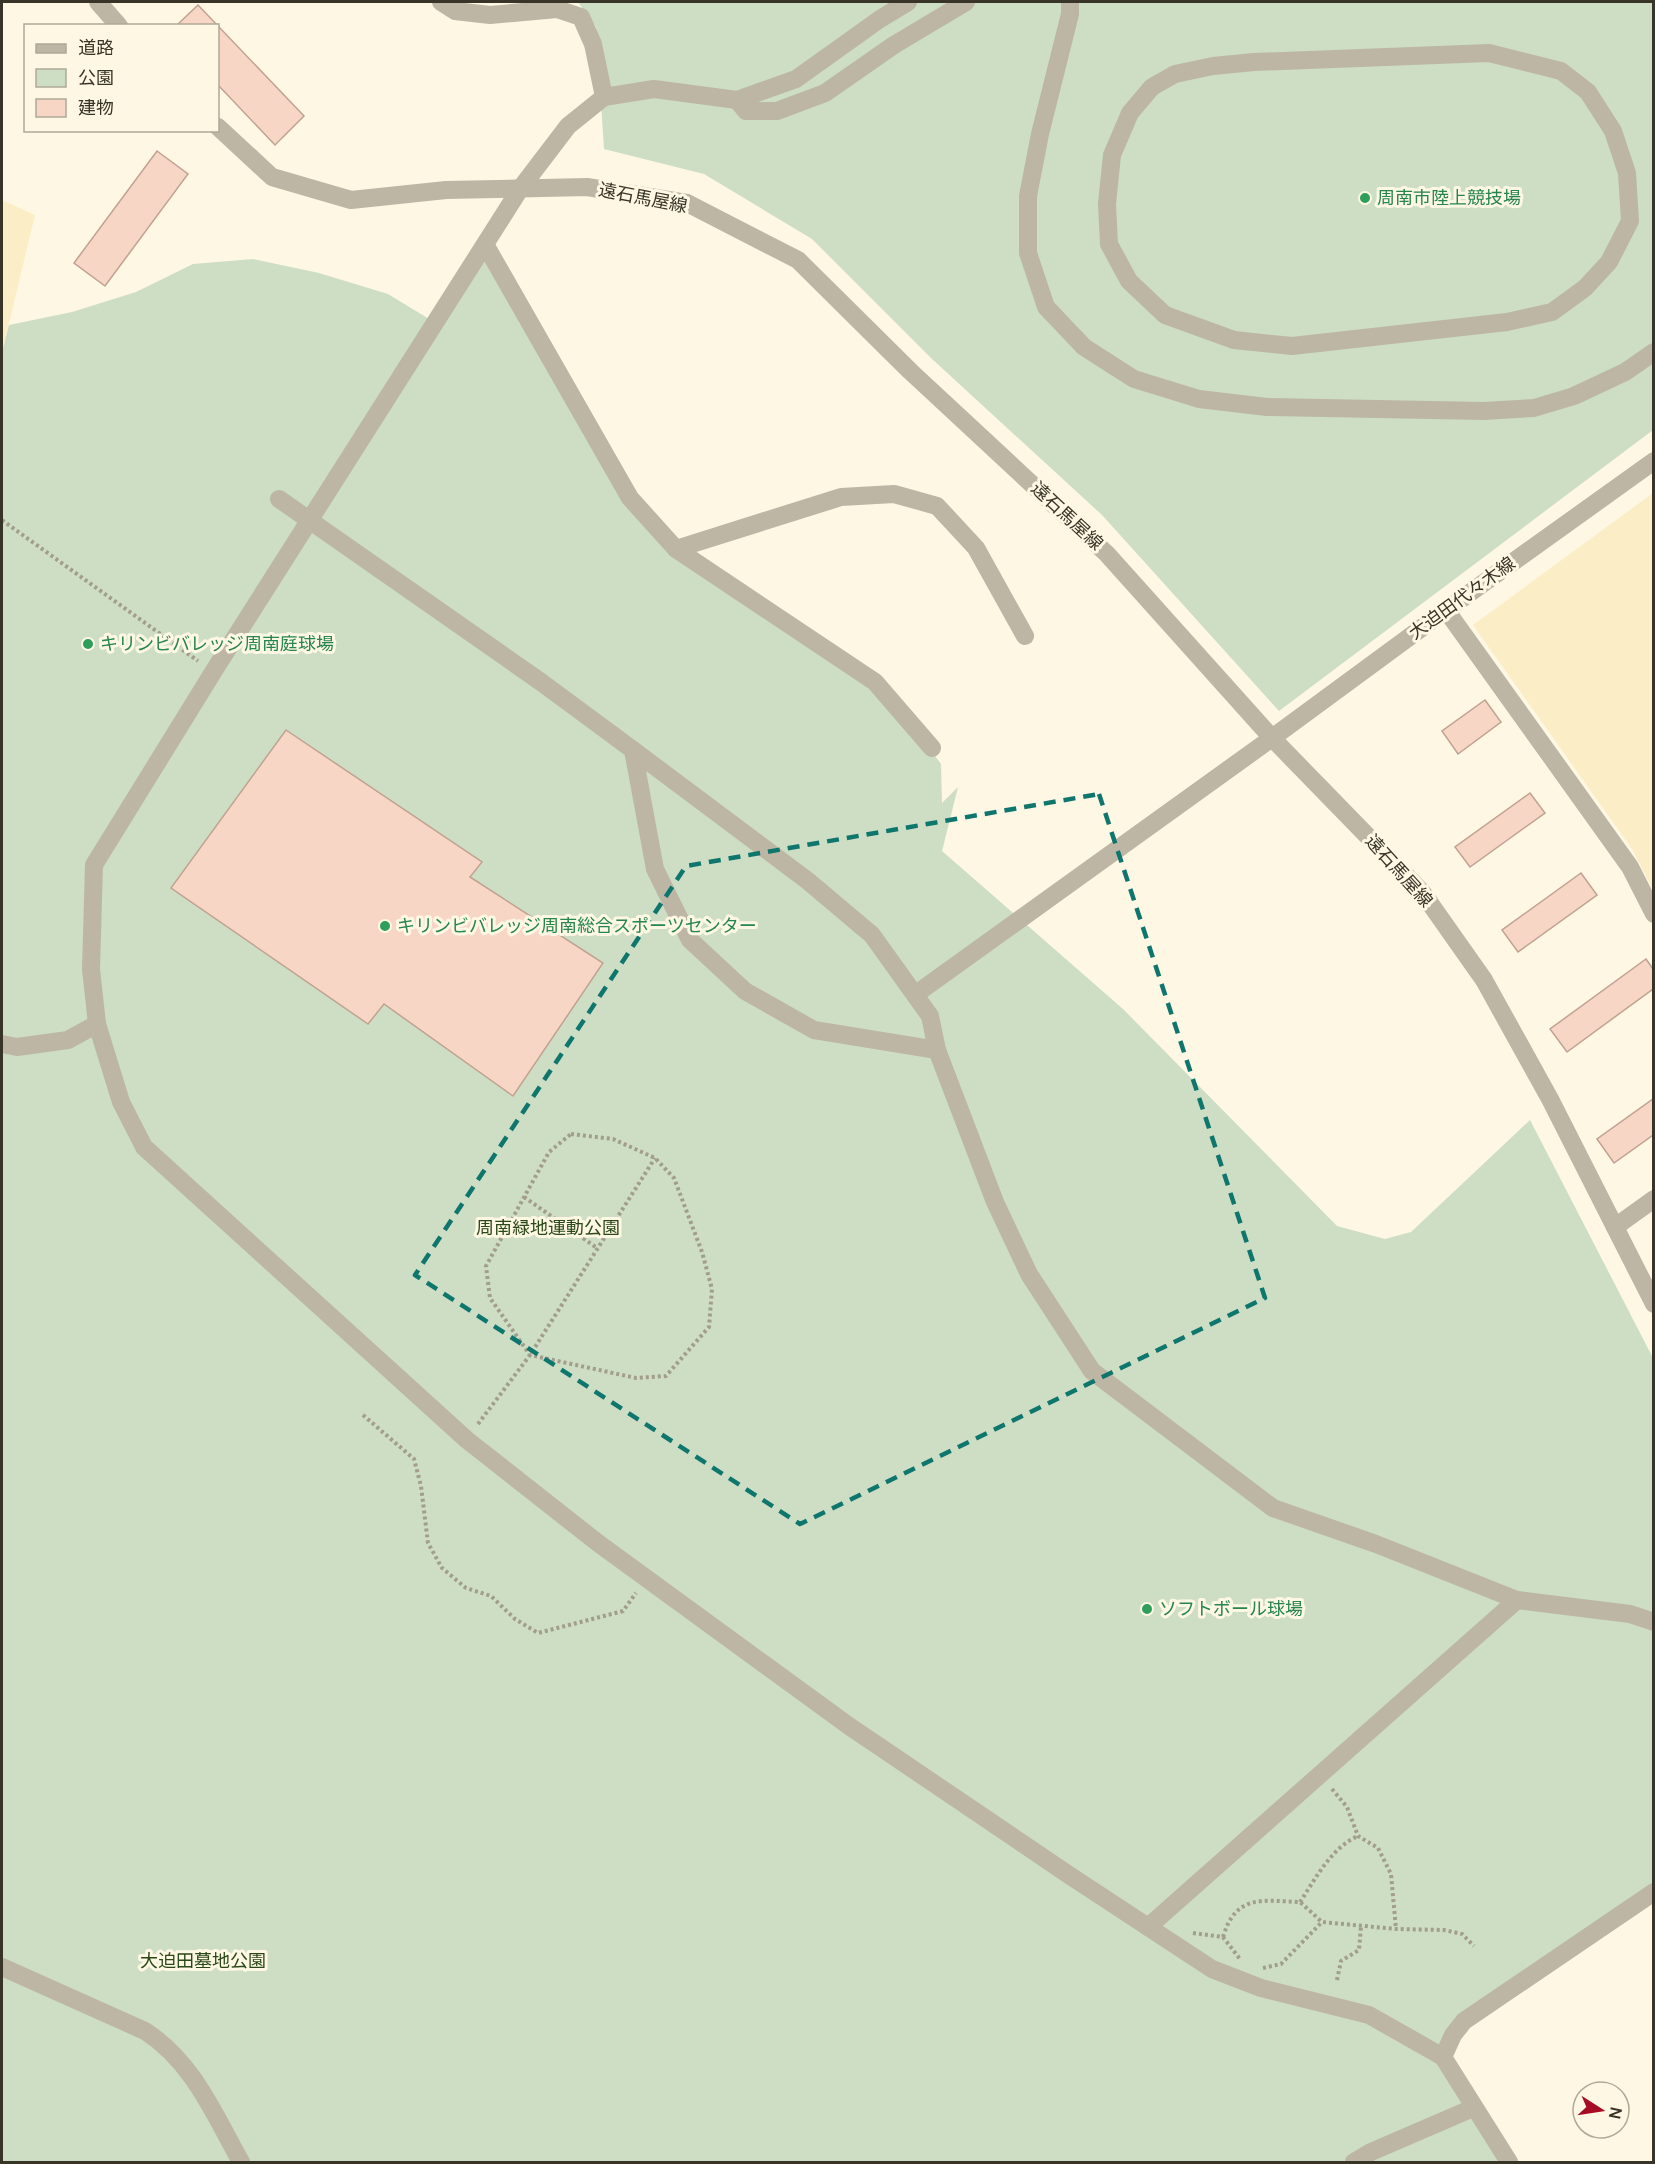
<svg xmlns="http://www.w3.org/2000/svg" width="1655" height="2164" font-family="Manrope,'Noto Sans JP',sans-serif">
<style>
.built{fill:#fbedc5}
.green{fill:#cddec5}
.building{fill:#f8d6c5;stroke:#c1a291;stroke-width:1.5}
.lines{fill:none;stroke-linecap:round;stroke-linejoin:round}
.path{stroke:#a29d8c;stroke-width:4;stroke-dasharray:3 3;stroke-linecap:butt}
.minor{stroke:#bdb6a5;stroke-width:18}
.marked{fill:none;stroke:#0f766e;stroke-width:4.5;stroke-dasharray:12 8;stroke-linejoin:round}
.leisure-dot{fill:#2e9e5b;stroke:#fef7e4;stroke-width:2}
.labels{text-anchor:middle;stroke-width:6;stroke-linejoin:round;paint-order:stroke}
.street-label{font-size:18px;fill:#383427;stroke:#fef7e4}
.leisure-label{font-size:18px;fill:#27864d;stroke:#fef7e4;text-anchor:start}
.park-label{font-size:18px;fill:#2a4818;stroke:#fef7e4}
</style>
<rect width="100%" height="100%" fill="#fef7e4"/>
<g class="built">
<polygon points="2,200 35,215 2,352"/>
<polygon points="1653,493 1653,890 1632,849 1473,625"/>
</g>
<g class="green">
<polygon points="578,2 1653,2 1653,430 1279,711 1102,515 931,358 812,239 704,174 604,149 596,27"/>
<polygon points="484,247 666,539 880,683 941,764 942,803 958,787 942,851 1123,1009 1337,1226 1385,1239 1411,1232 1530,1120 1653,1358 1653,1885 1456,2025 1446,2052 1513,2162 2,2162 2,352 9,325 72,312 136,292 193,264 253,259 319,273 388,294 439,325"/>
</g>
<g class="building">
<polygon points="198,5 304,116 275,145 218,85 218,26 176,26"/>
<polygon points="157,151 188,174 105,286 74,263"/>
<polygon points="1485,700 1501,722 1458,754 1442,731"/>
<polygon points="286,730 482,862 470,877 603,963 513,1096 384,1004 368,1024 171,888"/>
<polygon points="1530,793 1545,813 1470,867 1455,847"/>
<polygon points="1581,873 1597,895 1518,952 1502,930"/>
<polygon points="1646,959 1653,969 1653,989 1567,1052 1550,1029"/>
<polygon points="1653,1099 1653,1135 1614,1163 1597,1139"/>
</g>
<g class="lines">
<g class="path">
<polyline points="2,520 198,661"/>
<polygon points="571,1134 613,1139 655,1158 674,1178 702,1252 712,1289 709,1327 666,1376 636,1378 530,1355 490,1298 486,1266 549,1152"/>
<polyline points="524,1197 597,1248"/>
<polyline points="363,1415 414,1459 421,1486 428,1543 442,1568 466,1588 491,1596 515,1619 538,1633 623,1611 636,1593"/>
<polyline points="478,1424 530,1355 655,1158"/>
<polyline points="1332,1789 1347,1807 1358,1836 1378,1848 1391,1874 1396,1929"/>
<path d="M1300 1902C1316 1878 1331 1848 1358 1836"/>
<polyline points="1193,1933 1223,1937 1240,1959"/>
<path d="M1223 1937C1236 1893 1263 1901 1300 1902L1322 1922 1396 1929 1444 1930 1462 1934 1474 1946"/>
<polyline points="1263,1968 1281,1964 1322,1922"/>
<polyline points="1337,1980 1341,1961 1359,1950 1361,1926"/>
</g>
<g class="minor">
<polyline points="98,2 119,26"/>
<polyline points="441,2 455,11 490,15 557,9 581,17 593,44 604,97"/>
<polyline points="908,2 880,19 796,79 737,100 654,89 604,97 568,126 520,189 215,669 94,865 91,969 97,1024 121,1102 144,1147 467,1440 598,1543 849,1726 1069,1875 1212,1969 1261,1988 1369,2015 1443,2057 1509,2162"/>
<polyline points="1070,2 1070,14 1040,134 1028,196 1028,253 1046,307 1084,347 1134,379 1199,399 1267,407 1484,411 1534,408 1574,396 1625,372 1654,352"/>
<polygon points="1489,53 1561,71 1588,92 1613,131 1627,173 1630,221 1609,262 1585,288 1552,312 1507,322 1292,346 1234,340 1165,315 1129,281 1109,244 1107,204 1112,155 1130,113 1152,87 1175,74 1213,66 1254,62"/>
<polyline points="737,100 746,111 777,111 825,93 894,45 966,2"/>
<polyline points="218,127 272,177 351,200 446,190 587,187 687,203 798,260 910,371 1107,554 1272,738 1422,892 1484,980 1550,1099 1654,1304"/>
<polyline points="486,246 630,498 676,549 875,682 932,748"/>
<polyline points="279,499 541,682 633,750 808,881 872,935 930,1016 937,1050 995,1202 1029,1274 1092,1371 1273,1508 1376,1544 1517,1600 1630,1614 1654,1622"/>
<polyline points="676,549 841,497 894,494 937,506 976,548 1025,636"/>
<polyline points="1446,610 1630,867 1654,914"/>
<polyline points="633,750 655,869 690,940 745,991 814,1030 937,1050"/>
<polyline points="916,994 1272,738 1446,610 1654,461"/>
<polyline points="2,1044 17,1047 68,1040 97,1024"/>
<polyline points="1615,1227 1654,1199"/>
<polyline points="1148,1927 1517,1600"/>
<path d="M2 1967 145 2031C193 2062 214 2114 241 2162"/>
<polyline points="1443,2057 1453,2035 1464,2021 1654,1892"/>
<polyline points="1354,2162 1371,2152 1473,2108"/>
</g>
</g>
<path class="marked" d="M1099 794 1265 1298 800 1524 415 1275 686 866Z"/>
<g class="leisure-dot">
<circle cx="1365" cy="198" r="6"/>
<circle cx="88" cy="644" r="6"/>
<circle cx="385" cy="926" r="6"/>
<circle cx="1147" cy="1609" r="6"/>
</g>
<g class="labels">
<g class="street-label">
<text transform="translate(643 198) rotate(11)" y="6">遠石馬屋線</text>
<text transform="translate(1067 516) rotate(43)" y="6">遠石馬屋線</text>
<text transform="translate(1462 598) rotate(-36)" y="6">大迫田代々木線</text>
<text transform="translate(1399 871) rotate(48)" y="6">遠石馬屋線</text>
</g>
<g class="leisure-label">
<text x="1377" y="204">周南市陸上競技場</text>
<text x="100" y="650">キリンビバレッジ周南庭球場</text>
<text x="397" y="932">キリンビバレッジ周南総合スポーツセンター</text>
<text x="1159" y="1615">ソフトボール球場</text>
</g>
<g class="park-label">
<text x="548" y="1234">周南緑地運動公園</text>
<text x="203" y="1967">大迫田墓地公園</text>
</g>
</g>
<rect width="1655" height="2164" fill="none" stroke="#383427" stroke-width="6"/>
<rect x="24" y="24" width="195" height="108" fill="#fef7e4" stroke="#afa998" stroke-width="1.5"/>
<rect x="36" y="44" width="30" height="9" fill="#bdb6a5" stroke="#afa998" stroke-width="1.5"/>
<text x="78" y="54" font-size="18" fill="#383427">道路</text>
<rect x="36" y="69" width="30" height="18" fill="#cddec5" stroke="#afa998" stroke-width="1.5"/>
<text x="78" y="84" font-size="18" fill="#383427">公園</text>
<rect x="36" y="99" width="30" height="18" fill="#f8d6c5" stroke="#afa998" stroke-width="1.5"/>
<text x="78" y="114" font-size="18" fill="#383427">建物</text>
<g transform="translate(1601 2110) rotate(102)"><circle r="28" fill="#fef7e4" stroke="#afa998" stroke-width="1.5"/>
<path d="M0-4.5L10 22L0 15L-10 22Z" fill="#a60d25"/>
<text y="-9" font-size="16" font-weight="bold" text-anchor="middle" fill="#383427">N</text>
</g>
</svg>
